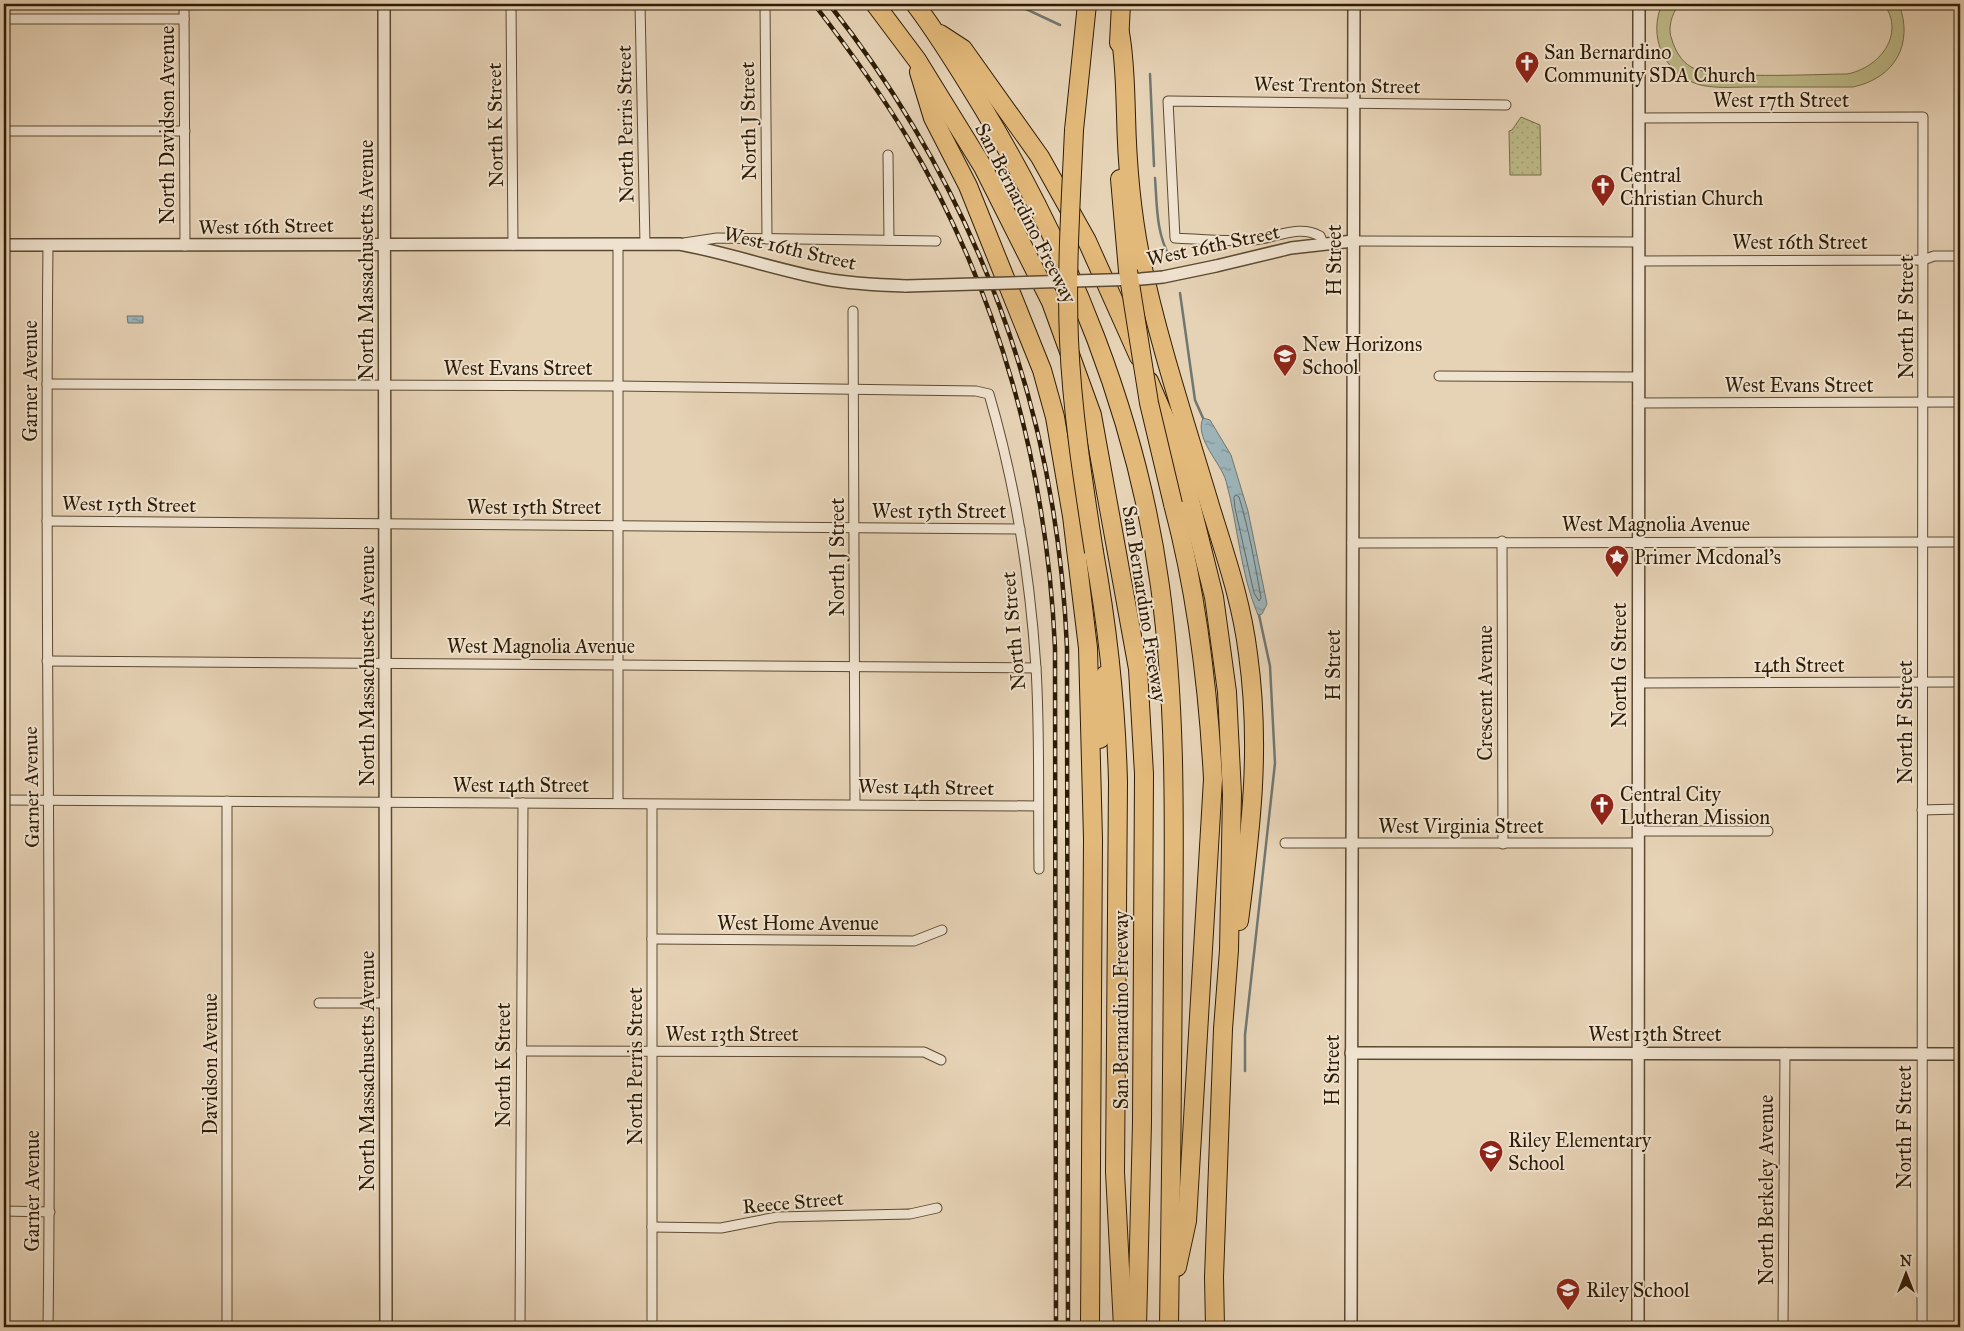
<svg xmlns="http://www.w3.org/2000/svg" width="1964" height="1331" font-family="'IM FELL Great Primer',serif">
<style>
.grass{fill:#bdba88;stroke:#766b46}
.garden{fill:url(#garden-dots);stroke:#766b46}
.water{fill:url(#water-ripples);stroke:#707771}
.lines{fill:none;stroke-linecap:round;stroke-linejoin:round}
.shore{stroke:#65685f;stroke-width:1}
.stream{stroke:#707771;stroke-width:2.5}
.minor-casing{stroke:#5c4a31;stroke-width:11}
.tertiary-casing{stroke:#5c4a31;stroke-width:14}
.motorway-casing{stroke:#2e1c05;stroke-width:20}
.minor{stroke:#efe2cf;stroke-width:9}
.tertiary{stroke:#efe2cf;stroke-width:11}
.motorway{stroke:#e3b97a;stroke-width:18}
.rail-casing{stroke:#2e1c05;stroke-width:4.5}
.rail{stroke:#efe2cf;stroke-width:2.5;stroke-dasharray:8;stroke-linecap:butt}
.tertiary-bridge-casing{stroke:#5c4a31;stroke-width:14;stroke-linecap:butt}
.motorway-bridge-casing{stroke:#2e1c05;stroke-width:20;stroke-linecap:butt}
.tertiary-bridge{stroke:#efe2cf;stroke-width:11}
.motorway-bridge{stroke:#e3b97a;stroke-width:18}
.labels{text-anchor:middle;stroke-width:4;stroke-linejoin:round;paint-order:stroke}
.poi-label{font-size:20px;fill:#2e1c05;stroke:#efe2cf;text-anchor:start}
.street-label{font-size:20px;fill:#2e1c05;stroke:#efe2cf}
</style>
<defs>
<pattern id="garden-dots" width="8" height="8" patternUnits="userSpaceOnUse" patternTransform="scale(1.25)"><rect width="8" height="8" fill="#bdba88"/><path d="M2 2h.1M6 6h.1" fill="none" stroke="#a39f74" stroke-width="1.8" stroke-linecap="round"/></pattern>
<pattern id="water-ripples" width="26" height="14" patternUnits="userSpaceOnUse" patternTransform="scale(1.25)"><rect width="26" height="14" fill="#9cb4b9"/><path d="M2 4q2-2 4 0t4 0M15 11q2-2 4 0t4 0" fill="none" stroke="#809294"/></pattern>
</defs>
<rect width="100%" height="100%" fill="#e6d2b5"/>
<filter id="stains"><feTurbulence type="fractalNoise" baseFrequency=".004" numOctaves="4"/><feColorMatrix values="0 0 0 0 .2 0 0 0 0 .09 0 0 0 0 .02 0 0 0 .5 -.17"/></filter>
<radialGradient id="worn" r=".72"><stop offset=".6" stop-color="#630" stop-opacity="0"/><stop offset="1" stop-color="#630" stop-opacity=".3"/></radialGradient>
<path class="grass" d="M1662 4H1679C1672 14 1667 28 1672 40 1675 50 1681 61 1691 67 1713 80 1816 74 1847 74 1879 68 1906 35 1884 4H1899C1914 44 1895 78 1853 87 1818 87 1784 87 1750 87 1733 87 1713 89 1697 84 1663 72 1648 36 1662 4Z"/>
<polygon class="garden" points="1521,117 1540,125 1541,175 1510,175 1509,131 1512,130"/>
<g class="water">
<polygon points="127,316 143,316 143,323 128,323"/>
<path d="M1203 418 1210 420 1231 455 1248 511 1267 604 1262 614 1258 615C1240 573 1238 525 1226 481 1221 463 1194 438 1203 418Z"/>
</g>
<g class="lines">
<path class="shore" d="M1236 495 1239 497C1249 530 1255 564 1261 598L1259 601 1254 593 1235 508 1234 498Z"/>
<g class="stream">
<polyline points="1015,4 1060,25"/>
<polyline points="1150,74 1154,166"/>
<path d="M1155 178C1157 204 1156 234 1170 257"/>
<polyline points="1180,293 1195,400 1203,418"/>
<polyline points="1245,1071 1245,1035 1275,763 1270,666 1259,615"/>
</g>
<defs>
<g id="minor">
<polyline points="184,4 185,246"/>
<polyline points="511,4 513,245"/>
<polyline points="640,4 645,244"/>
<polyline points="765,4 767,239"/>
<polyline points="4,19 184,19"/>
<polyline points="1639,118 1923,117 1922,1327"/>
<polyline points="4,131 185,131"/>
<polyline points="888,155 889,240"/>
<polyline points="1353,241 1639,242"/>
<polyline points="684,243 717,238 936,241"/>
<path d="M1323 243 1320 236C1300 225 1280 236 1260 239 1238 243 1199 239 1175 238L1168 101 1506 105"/>
<polyline points="618,244 618,803"/>
<polyline points="1639,261 1923,260 1934,256 1960,256"/>
<polyline points="853,311 855,804"/>
<polyline points="1439,376 1638,377"/>
<path d="M47 384 617 386 976 391 989 394C1015 483 1030 575 1036 668 1040 734 1038 802 1039 869"/>
<polyline points="1638,403 1960,402"/>
<polyline points="47,521 1020,529"/>
<polyline points="1502,541 1503,844"/>
<polyline points="1352,543 1960,542"/>
<polyline points="47,661 1036,668"/>
<polyline points="1638,683 1960,682"/>
<polyline points="4,800 1038,806"/>
<polyline points="652,805 652,1327"/>
<polyline points="1922,810 1960,809"/>
<polyline points="1638,831 1768,831"/>
<polyline points="1285,843 1638,843"/>
<polyline points="652,939 914,941 942,930"/>
<polyline points="319,1003 385,1003"/>
<polyline points="521,1051 924,1052 941,1060"/>
<polyline points="4,1211 50,1212"/>
<polyline points="652,1227 721,1228 777,1217 910,1214 937,1208"/>
<path d="M48 1327C53 967 44 606 48 246"/>
<polyline points="227,1327 227,801"/>
<polyline points="520,1327 523,803"/>
<polyline points="1783,1327 1785,1053"/>
</g>
<g id="tertiary">
<polyline points="384,4 386,1327"/>
<path d="M4 245 679 244C729 253 776 270 825 279 852 284 879 285 906 286"/>
<polyline points="1216,266 1291,248 1353,241"/>
<polyline points="1351,1053 1960,1054"/>
<polyline points="1351,1327 1354,4"/>
<polyline points="1638,1327 1639,4"/>
</g>
<g id="motorway">
<polyline points="875,4 917,60 983,167 1051,302 1092,415 1138,669 1144,774 1142,1123 1137,1327"/>
<path d="M915 4C940 37 961 72 983 108 1071 254 1137 417 1160 586 1177 710 1174 835 1173 960 1172 1082 1171 1205 1169 1327"/>
<path d="M1120 33C1125 61 1125 87 1126 115 1127 161 1131 209 1140 255 1158 341 1186 425 1211 509 1226 557 1242 604 1248 654 1261 747 1251 829 1239 921"/>
<polyline points="940,34 963,49 1040,157 1087,241 1139,357"/>
<polyline points="1119,43 1121,4"/>
<polyline points="919,72 933,118 968,186 1042,370 1055,417 1072,516 1088,648 1093,839 1090,1327"/>
<polyline points="1074,130 1087,4"/>
<polyline points="1120,179 1128,271"/>
<polyline points="1149,381 1176,444 1214,597 1227,692 1232,794 1229,950 1223,1029 1214,1277 1215,1327"/>
<path d="M1173 504C1197 594 1208 686 1213 779L1187 1221 1177 1267"/>
<path d="M1094 552C1108 629 1116 704 1118 782L1115 1172 1123 1327"/>
<polyline points="1100,739 1105,675"/>
</g>
</defs>
<use href="#minor" class="minor-casing"/>
<use href="#tertiary" class="tertiary-casing"/>
<use href="#motorway" class="motorway-casing"/>
<use href="#minor" class="minor"/>
<use href="#tertiary" class="tertiary"/>
<use href="#motorway" class="motorway"/>
<defs>
<g id="rail">
<path d="M814 4C847 47 879 90 907 137 999 292 1047 468 1055 648L1056 1327"/>
<path d="M829 4C977 192 1057 409 1067 648L1068 1327"/>
</g>
</defs>
<use href="#rail" class="rail-casing"/>
<use href="#rail" class="rail"/>
<defs>
<polyline id="tertiary-bridge" points="906,286 1141,279 1163,277 1216,266"/>
<g id="motorway-bridge">
<path d="M1074 130C1071 200 1066 270 1069 340 1072 411 1083 481 1094 552"/>
<polyline points="1128,271 1149,403 1173,504"/>
</g>
</defs>
<use href="#tertiary-bridge" class="tertiary-bridge-casing"/>
<use href="#motorway-bridge" class="motorway-bridge-casing"/>
<use href="#tertiary-bridge" class="tertiary-bridge"/>
<use href="#motorway-bridge" class="motorway-bridge"/>
</g>
<defs>
<symbol id="church-pin" viewBox="-11 -11 22 30"><path d="M0 17L-7.5 6A9.5 9.5 0 1 1 7.5 6Z" fill="#8f2418" stroke="#efe2cf"/><path d="M-1.2-6h2.4v3.5h3.3v2.4h-3.3V6h-2.4V-.1h-3.3v-2.4h3.3Z" fill="#fff"/></symbol>
<symbol id="school-pin" viewBox="-11 -11 22 30"><path d="M0 17L-7.5 6A9.5 9.5 0 1 1 7.5 6Z" fill="#8f2418" stroke="#efe2cf"/><path d="M0-5L7-2L0 1L-7-2ZM-4 1L0 2.5L4 1V4Q0 6-4 4Z" fill="#fff"/></symbol>
<symbol id="sight-pin" viewBox="-11 -11 22 30"><path d="M0 17L-7.5 6A9.5 9.5 0 1 1 7.5 6Z" fill="#8f2418" stroke="#efe2cf"/><path d="M0-6L1.8-2.2L6-1.7L2.9 1.2L3.7 5.4L0 3.3L-3.7 5.4L-2.9 1.2L-6-1.7L-1.8-2.2Z" fill="#fff"/></symbol>
</defs>
<g fill-rule="evenodd">
<use href="#church-pin" x="1513" y="49" width="28" height="38"/>
<use href="#church-pin" x="1589" y="172" width="28" height="38"/>
<use href="#school-pin" x="1271" y="342" width="28" height="38"/>
<use href="#sight-pin" x="1603" y="543" width="28" height="38"/>
<use href="#church-pin" x="1588" y="791" width="28" height="38"/>
<use href="#school-pin" x="1477" y="1138" width="28" height="38"/>
<use href="#school-pin" x="1554" y="1276" width="28" height="38"/>
</g>
<g class="labels">
<g class="poi-label">
<text x="1544" y="59">San Bernardino<tspan x="1544" dy="23">Community SDA Church</tspan></text>
<text x="1620" y="182">Central<tspan x="1620" dy="23">Christian Church</tspan></text>
<text x="1302" y="351">New Horizons<tspan x="1302" dy="23">School</tspan></text>
<text x="1634" y="564">Primer Mcdonal's</text>
<text x="1620" y="801">Central City<tspan x="1620" dy="23">Lutheran Mission</tspan></text>
<text x="1508" y="1147">Riley Elementary<tspan x="1508" dy="23">School</tspan></text>
<text x="1586" y="1297">Riley School</text>
</g>
<g class="street-label">
<text transform="translate(1337 85) rotate(1)" y="7">West Trenton Street</text>
<text x="1781" y="107">West 17th Street</text>
<text transform="translate(748 121) rotate(-91)" y="7">North J Street</text>
<text transform="translate(625 124) rotate(-91)" y="7">North Perris Street</text>
<text transform="translate(167 125) rotate(-90)" y="7">North Davidson Avenue</text>
<text transform="translate(495 125) rotate(-91)" y="7">North K Street</text>
<text transform="translate(1026 213) rotate(63)" y="7">San Bernardino Freeway</text>
<text transform="translate(266 226) rotate(-1)" y="7">West 16th Street</text>
<text x="1800" y="249">West 16th Street</text>
<text transform="translate(1213 245) rotate(-12)" y="7">West 16th Street</text>
<text transform="translate(790 248) rotate(13)" y="7">West 16th Street</text>
<text transform="translate(366 260) rotate(-90)" y="7">North Massachusetts Avenue</text>
<text transform="translate(1334 260) rotate(-90)" y="7">H Street</text>
<text transform="translate(1906 317) rotate(-90)" y="7">North F Street</text>
<text x="518" y="375">West Evans Street</text>
<text transform="translate(30 381) rotate(-90)" y="7">Garner Avenue</text>
<text x="1799" y="392">West Evans Street</text>
<text transform="translate(129 504) rotate(1)" y="7">West 15th Street</text>
<text x="534" y="514">West 15th Street</text>
<text x="939" y="518">West 15th Street</text>
<text x="1656" y="531">West Magnolia Avenue</text>
<text transform="translate(837 557) rotate(-90)" y="7">North J Street</text>
<text transform="translate(1145 604) rotate(81)" y="7">San Bernardino Freeway</text>
<text transform="translate(1013 631) rotate(-95)" y="7">North I Street</text>
<text x="541" y="653">West Magnolia Avenue</text>
<text transform="translate(1333 665) rotate(-90)" y="7">H Street</text>
<text transform="translate(1619 665) rotate(-90)" y="7">North G Street</text>
<text x="1799" y="672">14th Street</text>
<text transform="translate(367 666) rotate(-90)" y="7">North Massachusetts Avenue</text>
<text transform="translate(1485 693) rotate(-90)" y="7">Crescent Avenue</text>
<text transform="translate(1905 722) rotate(-90)" y="7">North F Street</text>
<text x="521" y="792">West 14th Street</text>
<text transform="translate(31 787) rotate(-91)" y="7">Garner Avenue</text>
<text transform="translate(926 787) rotate(1)" y="7">West 14th Street</text>
<text x="1461" y="833">West Virginia Street</text>
<text x="798" y="930">West Home Avenue</text>
<text transform="translate(1121 1010) rotate(-90)" y="7">San Bernardino Freeway</text>
<text x="732" y="1041">West 13th Street</text>
<text x="1655" y="1041">West 13th Street</text>
<text transform="translate(210 1064) rotate(-90)" y="7">Davidson Avenue</text>
<text transform="translate(503 1065) rotate(-90)" y="7">North K Street</text>
<text transform="translate(635 1066) rotate(-90)" y="7">North Perris Street</text>
<text transform="translate(1332 1070) rotate(-90)" y="7">H Street</text>
<text transform="translate(367 1071) rotate(-90)" y="7">North Massachusetts Avenue</text>
<text transform="translate(1904 1127) rotate(-90)" y="7">North F Street</text>
<text transform="translate(1766 1190) rotate(-90)" y="7">North Berkeley Avenue</text>
<text transform="translate(32 1191) rotate(-90)" y="7">Garner Avenue</text>
<text transform="translate(793 1202) rotate(-5)" y="7">Reece Street</text>
</g>
</g>
<rect width="1964" height="1331" fill="none" stroke="#e6d2b5" stroke-width="20"/>
<rect x="5" y="5" width="1954" height="1321" fill="none" stroke="#2e1c05" stroke-width="2.5"/>
<rect x="10" y="10" width="1944" height="1311" fill="none" stroke="#2e1c05"/>
<g transform="translate(1906 1274)" stroke="#efe2cf" stroke-width="4" paint-order="stroke">
<path d="M0-4L9 19L0 12L-9 19Z" fill="#2e1c05"/>
<text y="-8" font-size="14" font-weight="bold" text-anchor="middle" fill="#2e1c05">N</text>
</g>
<rect width="100%" height="100%" filter="url(#stains)"/>
<rect width="100%" height="100%" fill="url(#worn)"/>
</svg>
